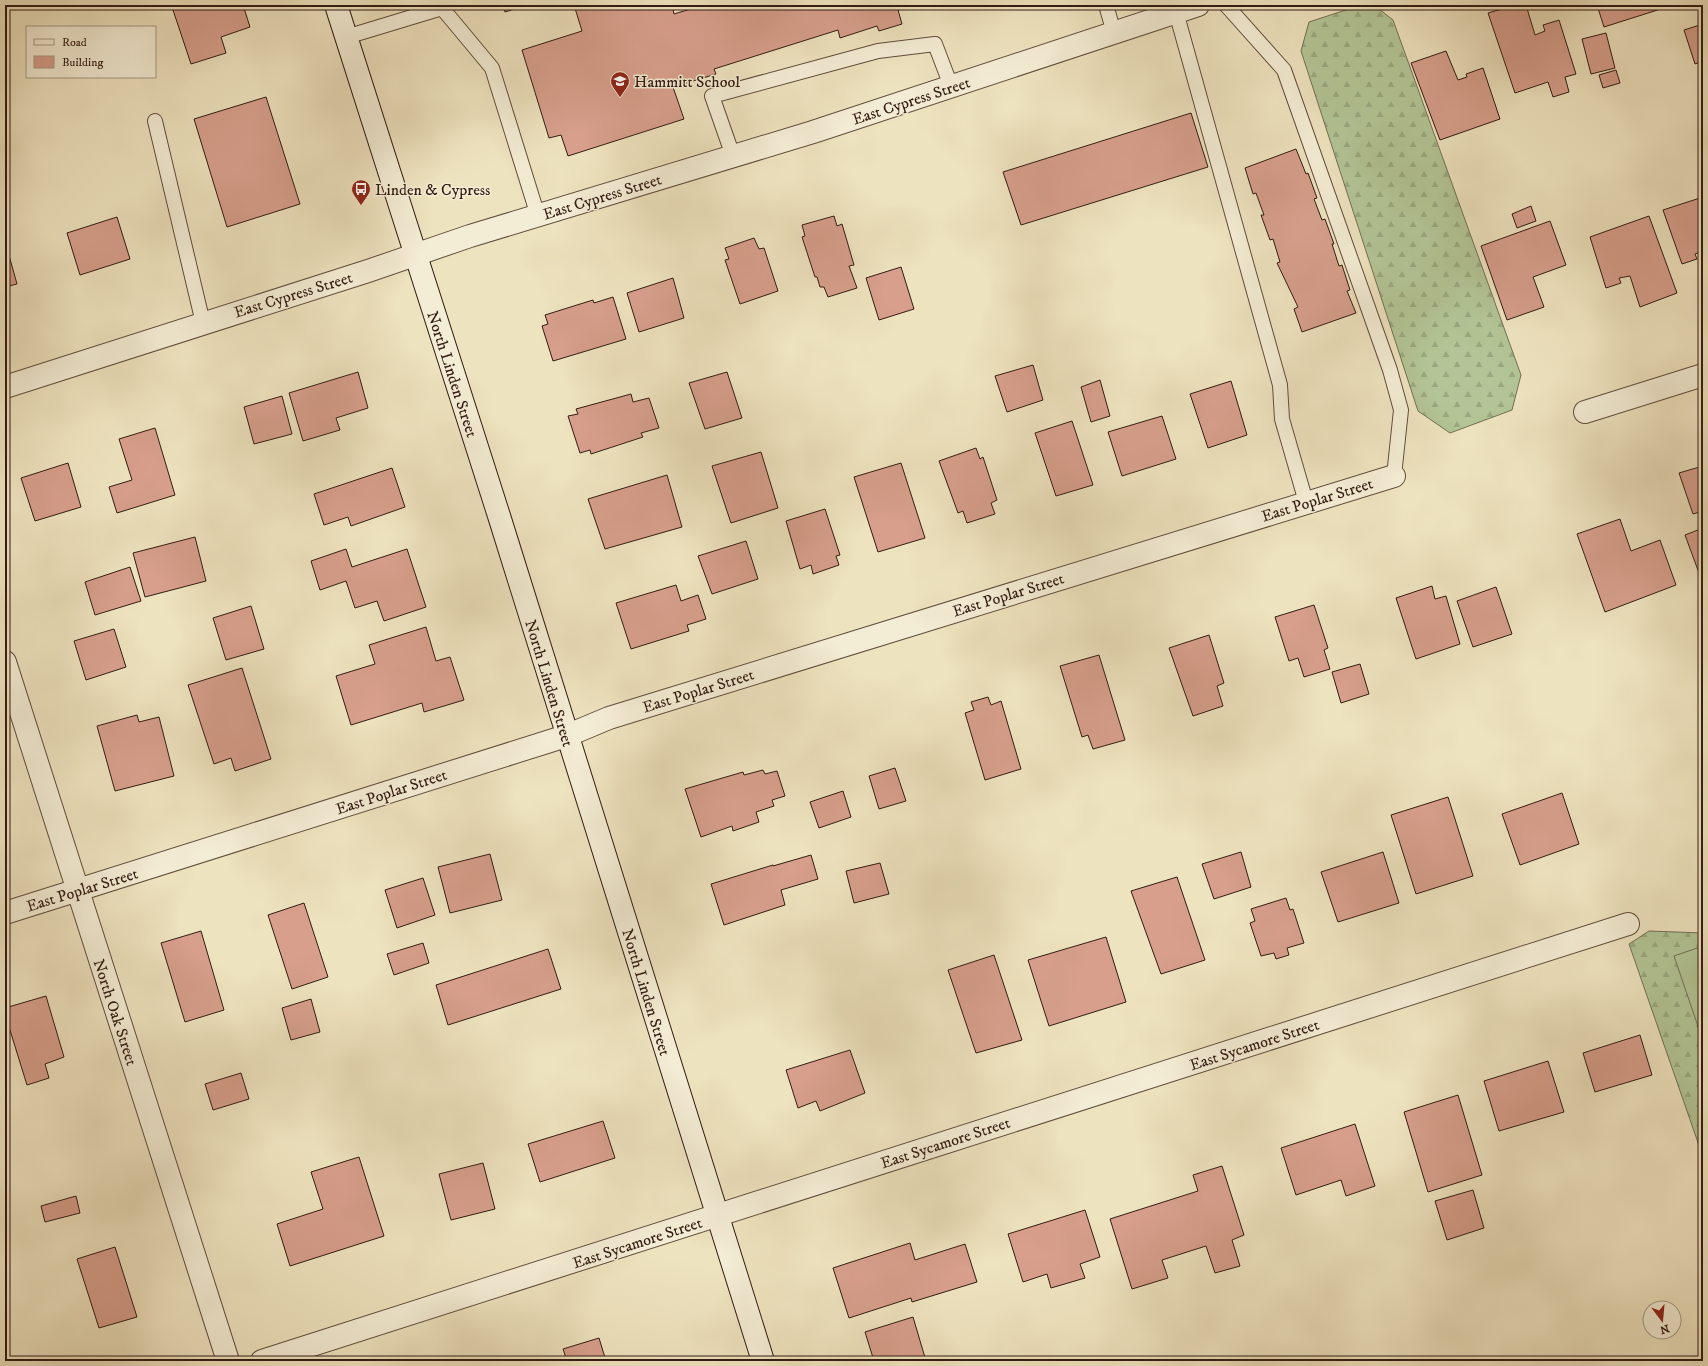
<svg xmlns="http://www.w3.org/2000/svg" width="1708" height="1366" font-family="'IM FELL DW Pica',serif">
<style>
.forest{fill:url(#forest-firs);stroke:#727054}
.park{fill:#b3c596;stroke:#727054}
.building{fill:#d79f8c;stroke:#321b12}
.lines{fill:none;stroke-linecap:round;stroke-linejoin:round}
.lane-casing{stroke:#614d3d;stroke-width:16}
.street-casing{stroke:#614d3d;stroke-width:24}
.secondary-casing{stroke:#321b12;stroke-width:24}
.lane{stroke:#f4edd5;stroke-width:14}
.street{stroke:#f4edd5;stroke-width:22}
.secondary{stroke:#f4edd5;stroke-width:22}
.labels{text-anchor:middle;stroke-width:3;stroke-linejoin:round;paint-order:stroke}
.poi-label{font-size:16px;fill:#321b12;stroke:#f4edd5;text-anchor:start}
.street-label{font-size:16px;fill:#321b12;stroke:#f4edd5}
</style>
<defs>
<pattern id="forest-firs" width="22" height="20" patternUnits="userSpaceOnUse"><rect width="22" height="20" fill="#b3c596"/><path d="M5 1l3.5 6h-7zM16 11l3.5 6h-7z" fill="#9aa980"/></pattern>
</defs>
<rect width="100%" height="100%" fill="#eee3bf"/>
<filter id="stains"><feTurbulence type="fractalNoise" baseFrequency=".005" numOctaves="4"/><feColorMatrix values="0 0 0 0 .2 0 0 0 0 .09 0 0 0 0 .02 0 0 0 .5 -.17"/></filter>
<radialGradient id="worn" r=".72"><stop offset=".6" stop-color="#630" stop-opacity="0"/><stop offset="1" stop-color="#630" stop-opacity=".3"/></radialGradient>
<g class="forest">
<polygon points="1361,5 1374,5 1393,20 1521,375 1512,410 1450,433 1418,411 1301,51 1309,22"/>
<polygon points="1649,931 1703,933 1703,1157 1629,944"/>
</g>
<polygon class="park" points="1703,946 1703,1041 1674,956"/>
<g class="building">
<polygon points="187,5 243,5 250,27 221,37 226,53 191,64 173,10"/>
<polygon points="502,5 527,5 505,12"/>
<polygon points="574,5 672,5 674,14 704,5 914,5 898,10 902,24 879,31 877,26 840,38 838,30 714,69 716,74 673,87 684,119 568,156 561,135 549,138 522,50 582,31"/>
<polygon points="1516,5 1526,5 1535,35 1545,31 1543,25 1559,20 1576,74 1565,77 1569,92 1553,97 1548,82 1515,93 1488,13"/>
<polygon points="1597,5 1667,5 1667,7 1604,27"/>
<polygon points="1703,24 1703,61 1695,64 1684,30"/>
<polygon points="1606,33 1615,68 1591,74 1582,39"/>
<polygon points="1446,51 1458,80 1467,77 1466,74 1483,68 1500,119 1440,140 1411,63"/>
<polygon points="1616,70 1620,83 1603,88 1599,75"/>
<polygon points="266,97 300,204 227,227 194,119"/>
<polygon points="1191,113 1208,167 1021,225 1003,172"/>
<polygon points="1296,149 1306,174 1308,173 1317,198 1314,199 1322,220 1325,219 1334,244 1332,244 1339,266 1342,265 1350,290 1347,291 1356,313 1302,332 1294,309 1298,307 1277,263 1280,262 1273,239 1270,240 1261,215 1264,215 1256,193 1253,194 1245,168"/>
<polygon points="1703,197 1703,251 1695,254 1697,259 1682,264 1663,210"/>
<polygon points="1531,206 1536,221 1517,228 1512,214"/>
<polygon points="834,216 837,226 842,224 854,265 849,266 857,288 828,297 824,287 820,287 817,277 815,277 802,237 805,236 802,225"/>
<polygon points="1649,216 1677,293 1640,307 1630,276 1619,278 1621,283 1606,288 1590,237"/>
<polygon points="117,217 130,259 80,275 67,233"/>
<polygon points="1550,221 1566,265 1533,277 1544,307 1507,320 1481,246"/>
<polygon points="754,238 759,249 764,248 778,291 740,304 725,260 729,259 725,248"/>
<polygon points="5,241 17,284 5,287"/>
<polygon points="901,267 914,309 879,320 866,278"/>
<polygon points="673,278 684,318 639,332 627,293"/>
<polygon points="613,297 626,339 553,361 542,326 548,324 545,315 593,300 594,303"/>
<polygon points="1033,365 1043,400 1007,412 995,376"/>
<polygon points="358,372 368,408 336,418 340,430 303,441 289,393"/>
<polygon points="727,372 742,418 705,429 689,383"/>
<polygon points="1100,380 1110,416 1091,422 1081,387"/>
<polygon points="1231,381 1247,435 1208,448 1190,394"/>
<polygon points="631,394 633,402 649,398 659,428 641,433 643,437 591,454 590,450 580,453 568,416 578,414 576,409"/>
<polygon points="282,396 292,434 254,444 244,407"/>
<polygon points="1162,416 1176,459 1122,476 1108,432"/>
<polygon points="1072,421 1093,485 1056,496 1035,433"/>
<polygon points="155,428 175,495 117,513 109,487 132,480 119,439"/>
<polygon points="976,448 980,459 983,457 997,500 991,503 995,514 967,523 963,511 958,513 939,461"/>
<polygon points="761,452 778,508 731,523 712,466"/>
<polygon points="68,463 81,507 35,521 21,478"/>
<polygon points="901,463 925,538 878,552 854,477"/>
<polygon points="1703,466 1703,511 1693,514 1679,473"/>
<polygon points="392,468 405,507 351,526 348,517 324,525 314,494"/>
<polygon points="667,475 682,527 605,549 588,499"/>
<polygon points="825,509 840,555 836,556 839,565 813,574 811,565 800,569 786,521"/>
<polygon points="1620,519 1631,551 1660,540 1676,585 1605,612 1577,534"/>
<polygon points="1703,528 1703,572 1699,573 1685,535"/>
<polygon points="195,537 206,581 145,597 133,553"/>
<polygon points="746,541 758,579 712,594 698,556"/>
<polygon points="346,549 352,567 407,549 426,607 384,621 377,601 355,608 346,581 320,590 311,561"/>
<polygon points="130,567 141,601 95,615 85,582"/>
<polygon points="676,585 681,601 698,595 706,619 687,625 689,631 631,649 616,603"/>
<polygon points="1432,586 1435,599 1446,596 1460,644 1416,659 1396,598"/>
<polygon points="1496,587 1512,634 1473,647 1457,601"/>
<polygon points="1314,605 1328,648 1324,650 1330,669 1304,677 1298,658 1289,661 1275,617"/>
<polygon points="251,606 264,649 226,660 213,618"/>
<polygon points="426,627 436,661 450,657 464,700 424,712 422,703 351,725 336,676 375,664 369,645"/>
<polygon points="114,629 126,667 86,680 74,641"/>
<polygon points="1209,635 1224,683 1217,686 1223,706 1193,716 1169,648"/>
<polygon points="1099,655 1125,740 1093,749 1088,735 1082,737 1060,666"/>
<polygon points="1360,664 1369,694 1341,703 1332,672"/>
<polygon points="242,668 271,759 235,771 231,758 214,764 188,685"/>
<polygon points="988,697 991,705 1001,701 1021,769 985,780 965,713 974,710 971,702"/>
<polygon points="137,715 139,722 159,717 174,776 115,791 97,726"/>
<polygon points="895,768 906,801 879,809 869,776"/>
<polygon points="763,770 765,774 777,771 785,796 772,800 774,806 756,812 759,822 733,831 732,826 701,837 685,789 743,772 744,775"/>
<polygon points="843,791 851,817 819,828 810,802"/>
<polygon points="1562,793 1579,844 1520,865 1502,814"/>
<polygon points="1448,797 1473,876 1416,894 1391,815"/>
<polygon points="1241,852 1251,887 1214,899 1202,864"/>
<polygon points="1383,852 1399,903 1338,922 1321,872"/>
<polygon points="490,854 502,900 450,913 438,867"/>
<polygon points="811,855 818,879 781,890 785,905 724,925 711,884 773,865 773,866"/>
<polygon points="880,863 889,894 854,903 846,871"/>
<polygon points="1177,877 1205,960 1161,974 1131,891"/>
<polygon points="423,878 435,915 397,928 385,890"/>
<polygon points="1286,898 1290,910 1293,909 1304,943 1287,948 1289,955 1276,959 1274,953 1261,956 1250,923 1255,921 1251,909"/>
<polygon points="304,903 328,977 292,989 268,915"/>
<polygon points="201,931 224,1010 185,1022 161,943"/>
<polygon points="1106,937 1126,1002 1049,1026 1028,960"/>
<polygon points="423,943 429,963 394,975 387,954"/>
<polygon points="548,949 561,989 448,1025 436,985"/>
<polygon points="994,955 1022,1040 976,1053 948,970"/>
<polygon points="46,996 64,1057 45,1064 49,1078 27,1085 5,1014 5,1008"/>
<polygon points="311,999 320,1032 291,1040 282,1008"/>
<polygon points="1640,1035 1652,1075 1595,1092 1583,1053"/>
<polygon points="850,1050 865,1093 820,1111 816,1101 798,1108 786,1070"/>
<polygon points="1548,1061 1564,1112 1499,1131 1484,1081"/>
<polygon points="241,1073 249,1099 213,1110 205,1084"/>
<polygon points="1458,1095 1482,1175 1428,1192 1404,1112"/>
<polygon points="603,1121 615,1158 540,1182 528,1144"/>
<polygon points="1355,1124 1375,1186 1346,1196 1341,1180 1296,1195 1281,1148"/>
<polygon points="359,1157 384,1236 290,1266 277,1224 323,1209 311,1172"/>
<polygon points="483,1163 495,1209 451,1220 439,1174"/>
<polygon points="1222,1166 1244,1235 1232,1240 1240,1266 1215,1273 1206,1246 1162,1260 1168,1278 1132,1289 1110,1219 1198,1191 1193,1175"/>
<polygon points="1473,1190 1484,1228 1447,1240 1435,1201"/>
<polygon points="76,1196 80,1213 45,1222 41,1206"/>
<polygon points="1085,1210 1100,1257 1080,1264 1085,1278 1051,1288 1047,1274 1023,1282 1008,1234"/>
<polygon points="910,1243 915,1260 965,1244 977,1282 912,1302 911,1298 849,1318 833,1268"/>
<polygon points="115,1247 137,1317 99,1328 77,1259"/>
<polygon points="913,1317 926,1361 874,1361 865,1332"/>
<polygon points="599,1338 606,1361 555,1361 566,1358 563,1349"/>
</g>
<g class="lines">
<defs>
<g id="lane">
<polyline points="1106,5 1114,33"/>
<polyline points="1226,5 1284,70 1390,370 1401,410 1394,476"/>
<polyline points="1176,12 1280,385 1282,419 1306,502"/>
<polyline points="346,37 442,8 492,68 538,216"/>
<polyline points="155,121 203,323"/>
<polyline points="733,156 712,96 878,51 935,44 951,86"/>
</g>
<g id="street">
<polyline points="5,387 368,271 470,236 813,132 1198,5"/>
<polyline points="1585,412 1703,375"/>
<polyline points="5,662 228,1361"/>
<polyline points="5,913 566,736 609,718 1394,476"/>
<polyline points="262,1361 1628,924"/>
</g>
<polyline id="secondary" points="336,5 500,519 763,1361"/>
</defs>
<use href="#lane" class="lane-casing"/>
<use href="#street" class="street-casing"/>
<use href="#secondary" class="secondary-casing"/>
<use href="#lane" class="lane"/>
<use href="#street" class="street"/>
<use href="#secondary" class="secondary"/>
</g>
<defs>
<symbol id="school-pin" viewBox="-11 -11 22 30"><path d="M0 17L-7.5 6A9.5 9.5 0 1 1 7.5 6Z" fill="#8f2418" stroke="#f4edd5"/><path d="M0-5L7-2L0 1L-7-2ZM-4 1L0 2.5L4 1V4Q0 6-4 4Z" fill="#fff"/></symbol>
<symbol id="bus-pin" viewBox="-11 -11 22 30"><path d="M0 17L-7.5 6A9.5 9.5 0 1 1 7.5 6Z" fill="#8f2418" stroke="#f4edd5"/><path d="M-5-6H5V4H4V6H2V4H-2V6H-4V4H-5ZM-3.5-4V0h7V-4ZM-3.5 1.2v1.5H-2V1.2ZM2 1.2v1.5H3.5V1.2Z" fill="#fff"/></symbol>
</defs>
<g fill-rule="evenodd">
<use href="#school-pin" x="609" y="70" width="22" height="30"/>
<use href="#bus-pin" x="350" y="178" width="22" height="30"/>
</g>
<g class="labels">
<g class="poi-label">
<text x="634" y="87">Hammitt School</text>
<text x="375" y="195">Linden &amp; Cypress</text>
</g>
<g class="street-label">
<text transform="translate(911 100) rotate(-18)" y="6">East Cypress Street</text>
<text transform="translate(602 196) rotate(-17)" y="6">East Cypress Street</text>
<text transform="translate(293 294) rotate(-17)" y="6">East Cypress Street</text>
<text transform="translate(453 374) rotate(72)" y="6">North Linden Street</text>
<text transform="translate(1317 499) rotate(-17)" y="6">East Poplar Street</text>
<text transform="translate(1008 594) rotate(-17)" y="6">East Poplar Street</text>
<text transform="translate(550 683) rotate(73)" y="6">North Linden Street</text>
<text transform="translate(698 690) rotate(-17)" y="6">East Poplar Street</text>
<text transform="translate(391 791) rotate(-18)" y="6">East Poplar Street</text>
<text transform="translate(82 889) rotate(-17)" y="6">East Poplar Street</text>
<text transform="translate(647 992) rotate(73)" y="6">North Linden Street</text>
<text transform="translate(116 1012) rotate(72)" y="6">North Oak Street</text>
<text transform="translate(1254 1044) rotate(-18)" y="6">East Sycamore Street</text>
<text transform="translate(945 1142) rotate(-18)" y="6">East Sycamore Street</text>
<text transform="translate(637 1242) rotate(-18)" y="6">East Sycamore Street</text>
</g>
</g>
<rect width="1708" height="1366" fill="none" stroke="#eee3bf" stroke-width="20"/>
<rect x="6" y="6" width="1696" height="1354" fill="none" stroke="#321b12" stroke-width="2"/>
<rect x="10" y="10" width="1688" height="1346" fill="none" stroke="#321b12"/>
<rect x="26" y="26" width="130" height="52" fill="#f4edd5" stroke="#a69987"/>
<rect x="34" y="39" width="20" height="6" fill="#f4edd5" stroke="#a69987"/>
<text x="62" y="46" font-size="12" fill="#321b12">Road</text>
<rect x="34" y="56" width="20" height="12" fill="#d79f8c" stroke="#a69987"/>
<text x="62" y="66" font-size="12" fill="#321b12">Building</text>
<g transform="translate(1662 1320) rotate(164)"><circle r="19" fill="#f4edd5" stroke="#a69987"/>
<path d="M0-3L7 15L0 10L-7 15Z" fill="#8f2418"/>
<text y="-6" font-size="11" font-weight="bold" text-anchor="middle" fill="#321b12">N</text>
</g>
<rect width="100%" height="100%" filter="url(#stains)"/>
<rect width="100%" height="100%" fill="url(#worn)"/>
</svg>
